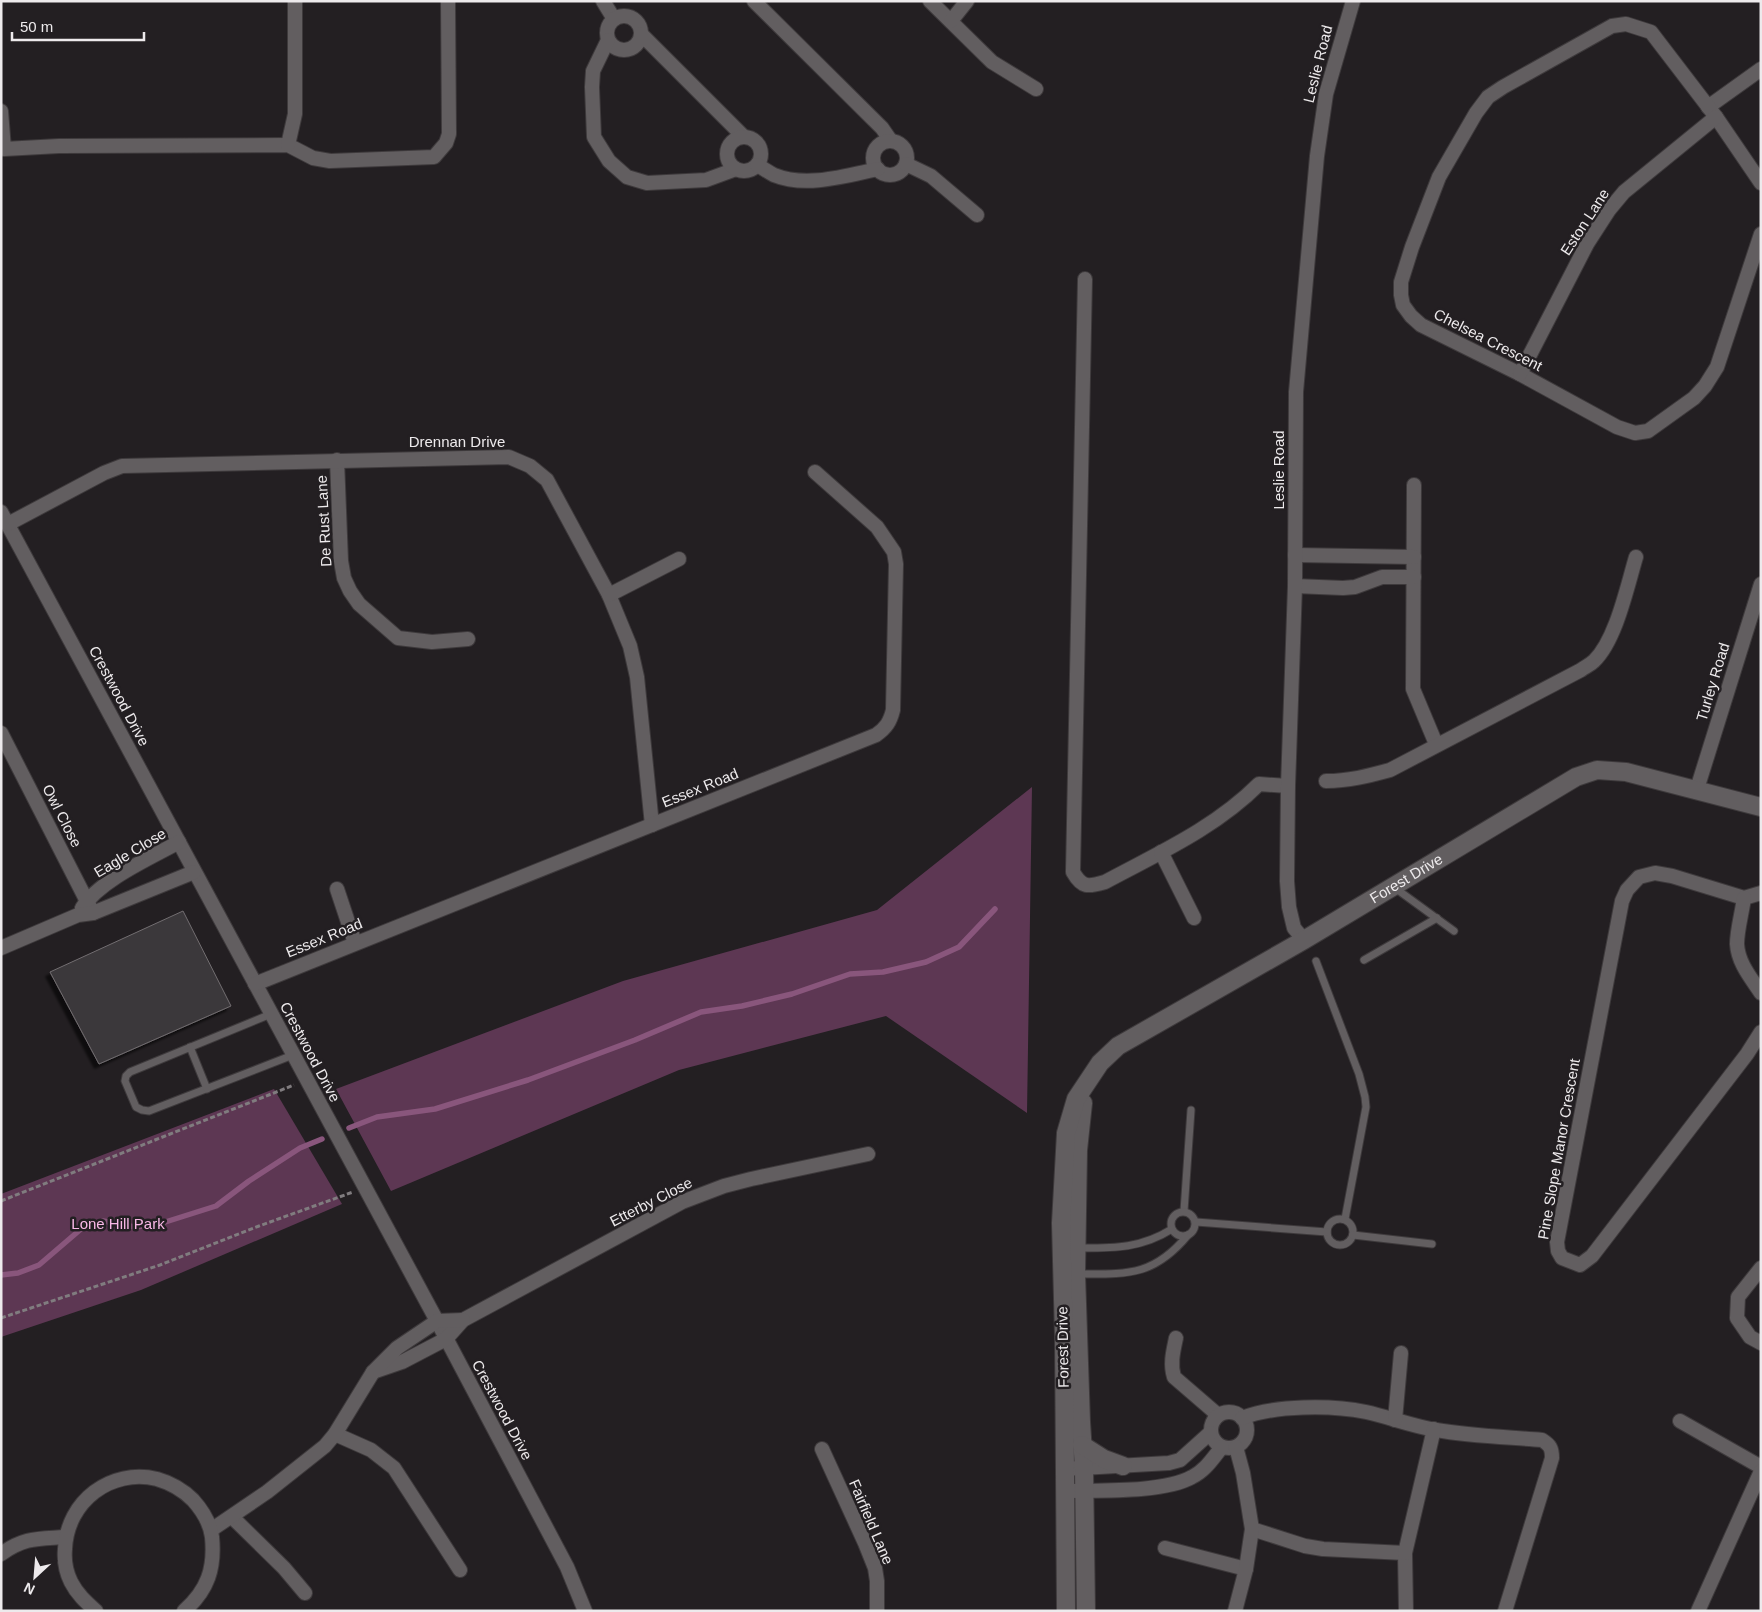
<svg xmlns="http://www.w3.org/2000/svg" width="1762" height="1612" font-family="Helvetica,sans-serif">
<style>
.green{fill:#5d3753}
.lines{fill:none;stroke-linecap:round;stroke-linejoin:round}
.stream{stroke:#89567c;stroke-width:5.5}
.building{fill:#3b373a;stroke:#726e71;filter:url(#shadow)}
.service-casing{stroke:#3e3a3c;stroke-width:9}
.minor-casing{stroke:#3e3a3c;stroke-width:16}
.tertiary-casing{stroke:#3e3a3c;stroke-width:20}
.path{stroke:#807c7f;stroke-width:3;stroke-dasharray:5 2.5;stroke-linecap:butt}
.service{stroke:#625e60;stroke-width:7}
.minor{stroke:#625e60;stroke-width:14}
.tertiary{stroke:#625e60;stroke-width:18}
.labels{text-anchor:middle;stroke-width:5;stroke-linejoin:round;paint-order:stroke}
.street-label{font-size:15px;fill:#edeaec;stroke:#231f22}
.park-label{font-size:15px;fill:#f8b8e6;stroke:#231f22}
</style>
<defs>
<filter id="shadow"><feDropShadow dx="-4.5" dy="4.5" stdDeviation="1" flood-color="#0009"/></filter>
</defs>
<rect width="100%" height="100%" fill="#231f22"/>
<g class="green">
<polygon points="1032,787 1027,1113 886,1016 679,1070 391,1191 336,1089 623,981 877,910"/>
<polygon points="274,1089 342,1204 141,1290 1,1337 1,1194"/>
</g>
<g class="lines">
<g class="stream">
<polyline points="349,1128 377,1117 435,1109 528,1080 635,1040 701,1012 742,1006 792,994 850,974 883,972 926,962 959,947 995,909"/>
<polyline points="1,1275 18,1273 39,1265 81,1229 103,1221 135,1227 159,1224 216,1206 249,1181 300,1148 322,1139"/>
</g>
</g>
<polygon class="building" points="183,911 231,1006 99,1064 50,972"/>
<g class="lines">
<defs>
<g id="service">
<polyline points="1395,888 1454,931"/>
<polyline points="1364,960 1437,918"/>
<polyline points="1316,961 1359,1074 1365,1097 1366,1107 1345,1219"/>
<polyline points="271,1014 130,1072 126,1076 125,1081 136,1107 142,1110 149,1111 293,1055"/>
<polyline points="190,1047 207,1089"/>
<polyline points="1184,1211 1191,1110"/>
<circle cx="1183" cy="1224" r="12"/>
<circle cx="1340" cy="1232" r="13"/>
<polyline points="1196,1222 1327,1232"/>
<polyline points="1353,1235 1432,1244"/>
<path d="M1077 1248C1113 1248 1140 1249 1172 1229"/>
<path d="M1076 1274C1127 1274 1153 1277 1188 1235"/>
</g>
<g id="minor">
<polyline points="603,1 614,19"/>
<polyline points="754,1 882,128 891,141"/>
<polyline points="930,1 992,62 1036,89"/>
<circle cx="624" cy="33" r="17"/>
<polyline points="951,21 967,1"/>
<polyline points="641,34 744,137"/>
<polyline points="608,40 593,71 592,87 594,137 609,161 627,177 647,183 706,180 736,169"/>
<polyline points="1708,107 1761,69"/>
<polyline points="1,111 4,149 59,146 288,145 313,158 330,161 434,157 446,143 449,134 448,1"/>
<circle cx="744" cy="154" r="17"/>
<circle cx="890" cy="158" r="17"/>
<polyline points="288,145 295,114 295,1"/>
<polyline points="906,164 931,176 977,215"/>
<path d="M757 165C763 168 768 172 774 175 806 188 845 176 878 169"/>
<polyline points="1761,183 1716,117 1651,32 1626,24 1612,26 1503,87 1488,97 1476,113 1439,177 1412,247 1401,282 1401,295 1403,305 1411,316 1421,325 1520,374 1617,427 1635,433 1648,431 1694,398 1705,386 1717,367 1761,234"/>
<path d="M1085 279 1073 872C1082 888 1088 887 1105 882 1159 853 1215 828 1259 784L1288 786"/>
<polyline points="1520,374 1587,244 1609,210 1624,192 1716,117"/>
<polyline points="337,460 341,561 344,578 350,591 359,604 398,638 432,642 468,639"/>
<polyline points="1414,485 1413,689 1436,744"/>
<polyline points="1,512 437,1321 567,1567 585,1611"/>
<polyline points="8,524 104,473 122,466 509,457 530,466 547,480 609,595 630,646 637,677 652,825"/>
<polyline points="1295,555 1414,557"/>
<polyline points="1295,586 1343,588 1355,587 1382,577 1414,577"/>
<polyline points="609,595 679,559"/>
<polyline points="1,733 93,913"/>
<path d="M1326 781C1349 781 1368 776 1390 770L1581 670C1585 667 1590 665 1594 661 1616 640 1627 587 1636 557"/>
<polyline points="1697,789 1761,584"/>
<polyline points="1161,852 1194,918"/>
<polyline points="337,889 355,943"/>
<polyline points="1761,893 1744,898 1672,876 1655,873 1639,877 1627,890 1622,901 1557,1242 1558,1251 1562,1258 1580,1265 1592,1256 1747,1054 1761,1032"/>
<path d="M1744 898C1742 913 1737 930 1737 944 1738 963 1751 978 1761 993"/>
<path d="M82 908C100 880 150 858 179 842"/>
<polyline points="1304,940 1294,928 1289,907 1287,881 1288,786 1295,586 1296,392 1317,156 1326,94 1353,1"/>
<polyline points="1,948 78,915 93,913 194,872"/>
<path d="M255 984 876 735C886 728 890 722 893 710L896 564 894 552 877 527 815 472"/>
<polyline points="1761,1268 1738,1297 1737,1318 1750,1337 1761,1343"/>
<path d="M1176 1338C1173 1352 1170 1364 1174 1377L1218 1415"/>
<polyline points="373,1372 402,1362 446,1339 463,1320 682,1202 724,1186 751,1179 868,1154"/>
<circle cx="1229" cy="1430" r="18"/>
<path d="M1242 1418C1274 1405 1332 1405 1366 1412 1389 1417 1412 1426 1436 1430 1471 1436 1506 1437 1542 1440 1550 1445 1552 1448 1552 1458L1505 1611"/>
<polyline points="1395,1420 1401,1353"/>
<polyline points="1680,1421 1761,1467"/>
<polyline points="335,1434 371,1450 394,1468 460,1570"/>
<polyline points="822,1449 865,1543 875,1568 877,1581 877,1611"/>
<polyline points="1064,1469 1169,1463 1180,1460 1210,1433"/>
<path d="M1065 1491C1099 1490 1163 1493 1192 1477 1205 1471 1213 1458 1222 1447"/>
<polyline points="232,1517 284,1568 305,1593"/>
<polyline points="1252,1529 1305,1546 1323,1549 1405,1553 1406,1611"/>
<polyline points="211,1530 267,1492 325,1446 335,1434 373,1372 397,1348 437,1321 463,1320"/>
<polyline points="1165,1548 1246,1569"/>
<polyline points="1405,1553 1434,1429"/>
<path d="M1 1554C25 1537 38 1539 65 1537"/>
<path d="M96 1611C86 1602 77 1594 71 1582 66 1572 64 1560 65 1549 67 1501 111 1468 157 1479 171 1483 183 1490 193 1500 202 1510 210 1522 212 1537 215 1568 208 1590 184 1611"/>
<polyline points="1235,1611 1246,1569 1252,1529 1243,1473 1236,1447"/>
<polyline points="1698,1611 1761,1471"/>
</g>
<g id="tertiary">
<polyline points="1083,1103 1078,1150 1076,1274 1081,1422 1084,1468 1086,1611"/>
<polyline points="1082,1445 1104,1459 1123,1466"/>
<path id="s1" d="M1066 1611 1064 1337 1061 1223 1066 1133 1076 1099 1100 1063 1118 1046 1304 940 1576 777 1597 770 1626 772 1761 807"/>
</g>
</defs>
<use href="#service" class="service-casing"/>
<use href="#minor" class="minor-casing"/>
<use href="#tertiary" class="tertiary-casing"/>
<g class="path">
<polyline points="1,1201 294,1085"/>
<polyline points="1,1318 160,1265 259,1226 353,1192"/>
</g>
<use href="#service" class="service"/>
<use href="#minor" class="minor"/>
<use href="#tertiary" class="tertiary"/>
</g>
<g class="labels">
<g class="street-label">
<text transform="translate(1318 64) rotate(-76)" y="5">Leslie Road</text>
<text transform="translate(1585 222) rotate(-57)" y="5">Eston Lane</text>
<text transform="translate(1488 340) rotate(27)" y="5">Chelsea Crescent</text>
<text x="457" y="447">Drennan Drive</text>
<text transform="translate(1279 470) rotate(-90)" y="5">Leslie Road</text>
<text transform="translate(324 521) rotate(-93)" y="5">De Rust Lane</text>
<text transform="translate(1713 682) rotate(-73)" y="5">Turley Road</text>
<text transform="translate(119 696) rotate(62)" y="5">Crestwood Drive</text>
<text transform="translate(700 788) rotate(-22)" y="5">Essex Road</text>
<text transform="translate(62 816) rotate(63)" y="5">Owl Close</text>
<text transform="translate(130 853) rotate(-31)" y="5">Eagle Close</text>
<text dy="5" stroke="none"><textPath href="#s1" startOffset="915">Forest Drive</textPath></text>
<text transform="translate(324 938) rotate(-22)" y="5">Essex Road</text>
<text transform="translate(310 1052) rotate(62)" y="5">Crestwood Drive</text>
<text transform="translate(1559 1149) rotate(-80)" y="5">Pine Slope Manor Crescent</text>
<text transform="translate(651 1202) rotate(-27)" y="5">Etterby Close</text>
<text transform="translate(1063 1347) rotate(-91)" y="5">Forest Drive</text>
<text transform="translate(502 1410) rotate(62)" y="5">Crestwood Drive</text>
<text transform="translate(871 1522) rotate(67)" y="5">Fairfield Lane</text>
</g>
<g class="park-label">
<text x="118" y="1229">Lone Hill Park</text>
</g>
</g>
<rect width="1762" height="1612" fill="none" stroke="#edeaec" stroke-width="5"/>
<g transform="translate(35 1577) rotate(206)" stroke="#231f22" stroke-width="4" paint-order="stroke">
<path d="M0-4L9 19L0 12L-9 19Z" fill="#edeaec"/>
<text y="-8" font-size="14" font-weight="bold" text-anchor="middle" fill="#edeaec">N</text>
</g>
<path d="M12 32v8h132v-8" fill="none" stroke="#edeaec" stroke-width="2.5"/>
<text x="20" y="32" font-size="15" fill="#edeaec" stroke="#231f22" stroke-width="4" paint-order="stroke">50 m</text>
</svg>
